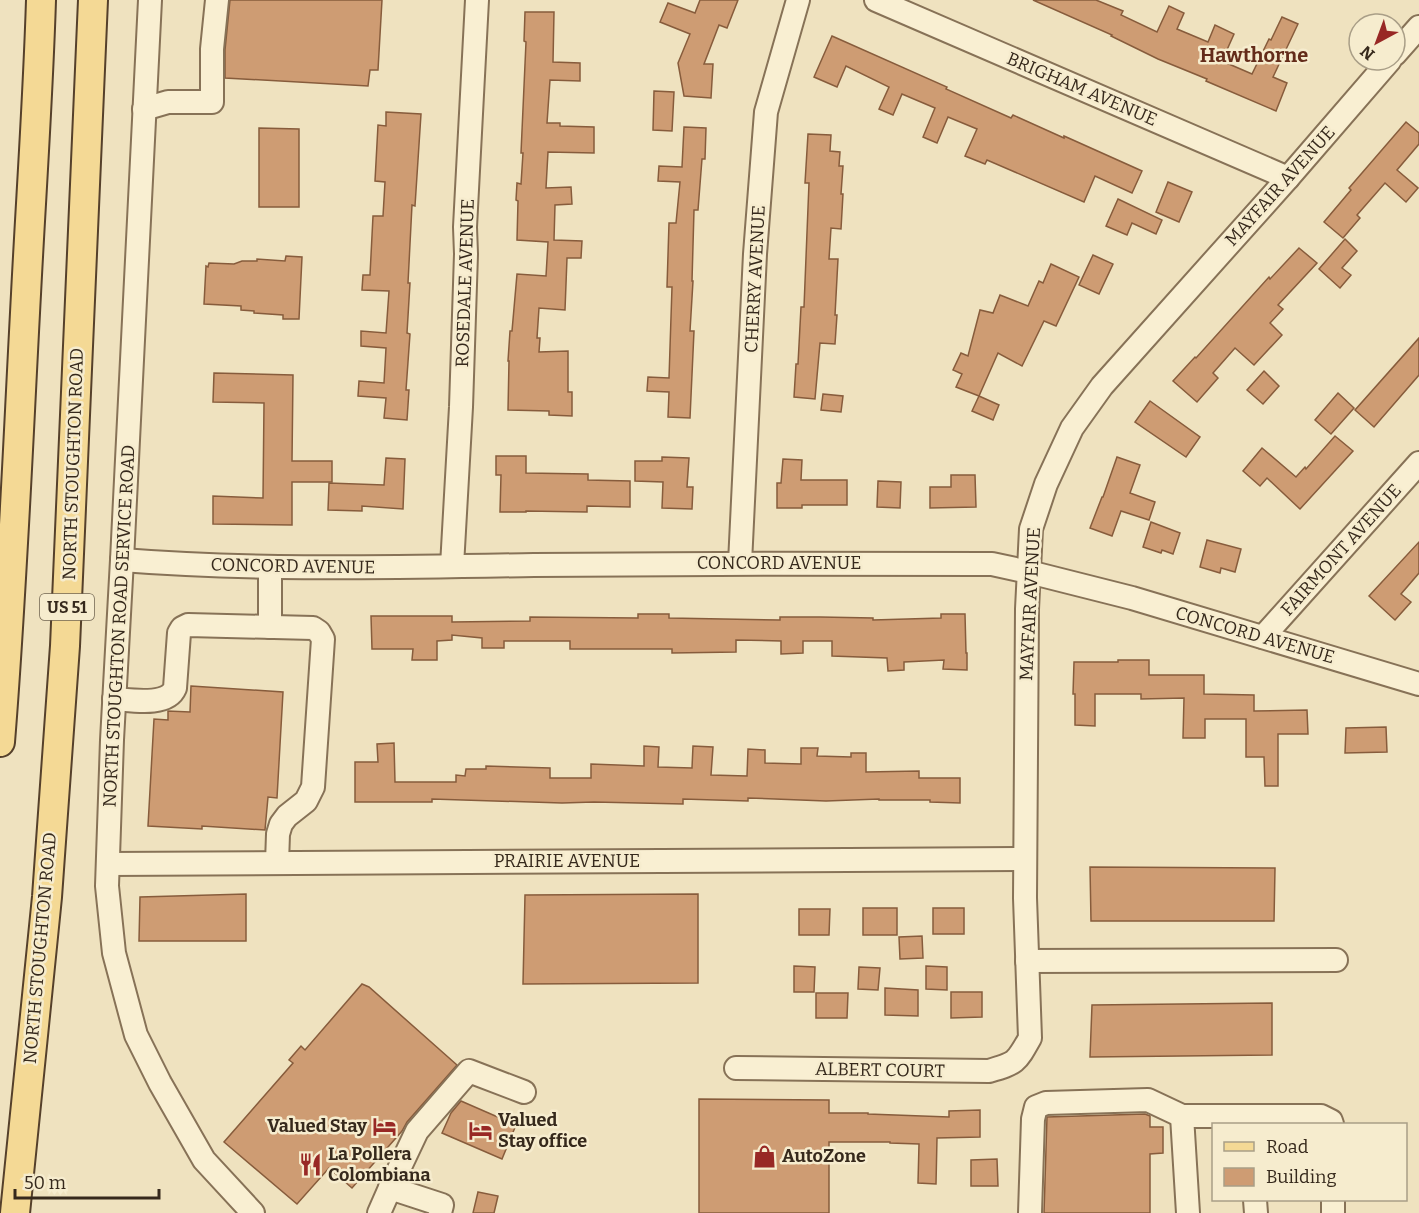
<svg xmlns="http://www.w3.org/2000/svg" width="1419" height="1213" font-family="Bitter,serif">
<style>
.building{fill:#ce9c73;stroke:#875c3c;stroke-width:1.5}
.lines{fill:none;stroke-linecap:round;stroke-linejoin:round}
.minor-casing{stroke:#877257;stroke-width:26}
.major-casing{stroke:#55402b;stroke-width:32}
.minor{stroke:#f9efd2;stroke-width:22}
.major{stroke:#f4d995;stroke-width:28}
.labels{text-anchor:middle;stroke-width:5;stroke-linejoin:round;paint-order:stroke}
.shield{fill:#f6ecce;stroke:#706451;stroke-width:1.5}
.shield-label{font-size:16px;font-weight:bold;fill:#36291c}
.street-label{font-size:18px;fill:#36291c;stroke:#f6ecce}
.poi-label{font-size:18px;font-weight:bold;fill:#36291c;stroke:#f6ecce;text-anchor:start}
.neighbourhood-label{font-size:20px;font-weight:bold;fill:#642c1a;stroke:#f6ecce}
</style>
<rect width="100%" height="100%" fill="#efe2bf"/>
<g class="building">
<polygon points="230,0 382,0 378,70 370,70 368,86 225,78 225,50"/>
<polygon points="700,0 738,0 727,28 719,25 704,64 713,64 711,98 684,96 678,63 690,34 660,22 668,3 695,13"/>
<polygon points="1033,0 1096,0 1123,11 1121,15 1157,32 1169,6 1184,13 1177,29 1208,42 1215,25 1234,34 1222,61 1252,74 1269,39 1271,40 1282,17 1298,24 1273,77 1287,83 1276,111 1206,81 1207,79 1158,59 1111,36 1112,35"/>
<polygon points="525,12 554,12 553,62 580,63 580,81 550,80 547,123 560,123 560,126 594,127 594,153 548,152 546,188 571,187 572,204 555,205 554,240 582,241 581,258 567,258 565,310 539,308 537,338 540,338 539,352 568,351 568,392 572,392 572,416 549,415 549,411 508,410 509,361 508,361 510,331 512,331 517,274 546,276 548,242 517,240 518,201 516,200 517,183 521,184 523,153 521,153 526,42 524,41"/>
<polygon points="832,36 947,87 946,89 1011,118 1013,115 1064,138 1064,136 1142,171 1132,193 1095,176 1084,202 987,160 985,164 965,156 977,129 948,117 937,143 923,137 935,108 902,94 893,115 879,109 889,87 846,66 837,87 814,77"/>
<polygon points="654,91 674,92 672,131 653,130"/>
<polygon points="386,112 421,114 415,206 412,205 408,283 410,283 407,333 410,334 406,390 409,390 407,420 384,418 386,398 358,396 359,381 384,383 386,348 361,346 361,331 386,333 389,291 362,290 363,275 370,275 373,216 383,216 385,182 375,181 378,125 386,126"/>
<polygon points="1406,122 1419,133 1419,144 1397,170 1418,188 1406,202 1385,183 1357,215 1360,218 1343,238 1324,222 1351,190 1349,188"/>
<polygon points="684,127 706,128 705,159 702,159 698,210 694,210 692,281 693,281 690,331 694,331 690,418 668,417 669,392 647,391 648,377 669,378 672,287 667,287 669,223 676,223 680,182 658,181 659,166 682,167"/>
<polygon points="259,128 299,129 299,207 259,207"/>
<polygon points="808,134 831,135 830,151 840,152 839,166 843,166 841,194 843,194 841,229 831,228 829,259 838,259 835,315 837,315 835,344 820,343 815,399 794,397 796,364 798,364 801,307 804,307 809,183 805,183"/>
<polygon points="1168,182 1192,192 1179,222 1156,212"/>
<polygon points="1118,199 1162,220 1156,234 1132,223 1127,235 1106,226"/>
<polygon points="1345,239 1357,251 1342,268 1351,275 1340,288 1319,269"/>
<polygon points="1299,248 1317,263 1278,305 1283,309 1270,323 1282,335 1254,365 1235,348 1213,373 1218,378 1197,402 1173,381 1195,357 1196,358 1269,277 1270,279"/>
<polygon points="1093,255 1113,264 1099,294 1079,285"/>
<polygon points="286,256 302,257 299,319 283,319 283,315 254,313 254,311 241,310 241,306 204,304 206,266 208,267 209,263 234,264 242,261 257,261 257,259 285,261"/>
<polygon points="1051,264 1079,277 1056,326 1044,321 1022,366 998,353 979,396 956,387 962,374 953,370 961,353 968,356 980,310 993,313 1000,295 1028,306 1039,281 1043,283"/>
<polygon points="1419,338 1419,375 1374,427 1355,410"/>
<polygon points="1264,371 1279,386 1263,404 1247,390"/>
<polygon points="214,373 293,375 292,461 332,461 332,482 292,482 292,525 213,524 213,496 263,498 264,403 213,402"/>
<polygon points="1338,393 1354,408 1331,434 1315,420"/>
<polygon points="823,394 843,396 841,412 821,410"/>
<polygon points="979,396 999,405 993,420 972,411"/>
<polygon points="1150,401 1200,437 1186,457 1135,422"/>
<polygon points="1335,436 1353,451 1300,509 1267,478 1260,486 1243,471 1262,448 1296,477 1305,467 1306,469"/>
<polygon points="496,456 526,456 526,473 588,474 588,480 630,481 630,507 587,506 587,512 526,511 526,512 500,512 501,475 496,475"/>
<polygon points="662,457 689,458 687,487 693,487 692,509 662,508 663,482 635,481 635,461 662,461"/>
<polygon points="1117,457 1140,465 1130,493 1155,502 1149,520 1121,511 1112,536 1090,528 1102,497 1103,497"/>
<polygon points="386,458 405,459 403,509 362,506 362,511 328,510 329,483 384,485"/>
<polygon points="783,459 802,460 801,480 847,480 847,505 802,505 802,508 777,508 777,483 781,483"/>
<polygon points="951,475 975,475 976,507 930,508 930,487 951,487"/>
<polygon points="878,481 901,482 900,508 877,507"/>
<polygon points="1151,522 1180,533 1173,554 1162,550 1161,553 1143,547"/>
<polygon points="1207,540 1241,549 1235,572 1221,568 1220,573 1200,567"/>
<polygon points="1419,542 1419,573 1401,594 1411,602 1395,620 1369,596"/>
<polygon points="638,614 669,614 669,618 780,620 780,617 820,617 873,618 873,620 941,618 941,614 965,614 966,653 967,653 967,670 943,669 944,660 904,662 904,670 888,671 887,658 832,656 832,641 803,641 803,653 781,654 781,641 736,640 736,652 672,653 672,649 570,649 570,641 504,641 504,648 482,648 482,638 452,635 452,640 437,641 437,660 412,660 413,649 372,649 371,616 452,616 452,622 530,621 530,617 638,618"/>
<polygon points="1118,660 1149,660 1149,675 1204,675 1204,694 1254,695 1254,711 1307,710 1308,734 1278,734 1278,786 1265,786 1264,757 1246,757 1246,719 1205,719 1205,738 1183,738 1184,698 1141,699 1141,694 1095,694 1095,726 1075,725 1075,694 1073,694 1074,662 1118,662"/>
<polygon points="191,686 283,692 277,798 268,797 265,830 202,826 202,829 148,826 154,719 168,720 168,711 190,712"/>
<polygon points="1386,727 1387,752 1345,753 1346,728"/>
<polygon points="394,743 395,782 456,782 456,775 465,776 466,769 486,769 486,766 550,768 550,778 591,778 591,764 644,766 644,746 659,747 658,767 692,768 693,746 713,747 711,775 747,776 748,749 765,750 765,763 801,764 801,748 818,748 817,756 851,757 851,753 866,753 866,772 919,771 919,778 960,778 960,803 930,802 930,800 879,800 879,799 826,801 748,798 748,801 683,799 683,804 594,802 562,803 432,799 432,802 355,802 355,762 378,762 377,744"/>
<polygon points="1090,867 1275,868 1274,921 1091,921"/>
<polygon points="246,894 246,941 139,941 140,897"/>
<polygon points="698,894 698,983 523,984 525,895"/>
<rect x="863" y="908" width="34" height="27"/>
<rect x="933" y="908" width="31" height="26"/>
<polygon points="799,909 830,909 829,935 799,935"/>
<polygon points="922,936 923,958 900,959 899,937"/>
<polygon points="794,966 815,967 814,992 794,992"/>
<polygon points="926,966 947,967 947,990 926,989"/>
<polygon points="859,967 880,968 878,990 858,989"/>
<polygon points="362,984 369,987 457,1065 407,1122 402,1131 352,1188 329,1168 297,1204 224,1142 293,1063 289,1060 301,1046 305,1050"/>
<polygon points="885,988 918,990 918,1016 885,1015"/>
<polygon points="951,992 982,992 982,1017 951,1018"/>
<polygon points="816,993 848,993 847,1018 816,1018"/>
<polygon points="1272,1003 1272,1055 1090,1057 1092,1005"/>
<polygon points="699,1099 829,1100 829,1113 868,1113 868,1114 949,1117 949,1111 980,1110 980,1137 937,1138 936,1184 918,1183 919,1144 890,1143 890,1142 829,1142 829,1213 699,1213"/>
<polygon points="461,1101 516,1125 502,1159 442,1133 451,1113"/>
<polygon points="1145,1114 1150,1116 1150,1127 1163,1127 1163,1153 1150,1154 1150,1213 1044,1213 1047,1117"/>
<polygon points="997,1159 998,1186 971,1186 971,1160"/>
<polygon points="478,1192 498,1196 494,1213 473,1213"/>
</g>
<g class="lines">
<defs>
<g id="minor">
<polyline points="150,0 122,560 112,740 107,886 114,953 136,1035 160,1083 204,1160 253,1213"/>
<polyline points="876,0 1288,178"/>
<polyline points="1395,54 1419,27"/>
<polyline points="144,109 168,102 212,102 212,49 217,0"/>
<path d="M122 560C259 571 397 567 534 565 687 564 839 563 992 564L1029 572 1132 598 1419 684"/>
<polyline points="740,563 755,254 766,112 798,0"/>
<polyline points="452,566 461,407 466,254 465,227 477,0"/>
<polyline points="270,627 270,567"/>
<polyline points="1263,637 1419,463"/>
<path d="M114 699C131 700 167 707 175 688L179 633 182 628 188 625 313 628 319 632 323 639 313 787 306 801 287 816 281 824 278 834 277 863"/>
<polyline points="108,864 1025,859"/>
<polyline points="1027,961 1336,960"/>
<path d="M736 1068 989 1071C1016 1063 1016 1063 1030 1038L1025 898 1027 609 1031 529 1046 484 1072 428 1102 386 1288 178 1390 60"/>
<polyline points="390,1188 417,1131 469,1071 524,1092"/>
<polyline points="1255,1200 1256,1213"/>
<polyline points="1333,1200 1333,1213"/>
<polyline points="379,1213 390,1188 442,1205 440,1213"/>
<polyline points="1030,1213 1033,1119 1036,1107 1046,1103 1148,1100 1182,1116"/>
<polyline points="1188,1213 1182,1116 1321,1116 1331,1121 1332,1124"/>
</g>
<g id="major">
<path d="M0 742C12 593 18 443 26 294 31 196 38 98 41 0"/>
<polyline points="15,1213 47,897 65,646 93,0"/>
</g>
</defs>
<use href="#minor" class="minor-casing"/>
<use href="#major" class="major-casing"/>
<use href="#minor" class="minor"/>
<use href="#major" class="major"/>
</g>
<defs>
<symbol id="hotel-bare" viewBox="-9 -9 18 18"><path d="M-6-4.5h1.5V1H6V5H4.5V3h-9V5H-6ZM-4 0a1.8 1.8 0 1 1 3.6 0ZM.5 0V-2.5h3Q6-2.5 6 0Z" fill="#982825" stroke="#f6ecce" stroke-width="2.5" paint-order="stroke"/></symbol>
<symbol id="shop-bare" viewBox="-9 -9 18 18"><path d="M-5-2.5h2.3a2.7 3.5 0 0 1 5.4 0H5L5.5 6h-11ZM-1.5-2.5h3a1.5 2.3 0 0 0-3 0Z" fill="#982825" stroke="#f6ecce" stroke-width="2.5" paint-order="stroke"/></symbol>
<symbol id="restaurant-bare" viewBox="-9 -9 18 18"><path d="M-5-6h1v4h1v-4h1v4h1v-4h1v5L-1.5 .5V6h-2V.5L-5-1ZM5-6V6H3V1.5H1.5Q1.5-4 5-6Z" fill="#982825" stroke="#f6ecce" stroke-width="2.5" paint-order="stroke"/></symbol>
</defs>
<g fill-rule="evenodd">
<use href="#hotel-bare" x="368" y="1110" width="33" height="33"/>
<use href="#hotel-bare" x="464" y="1114" width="33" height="33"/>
<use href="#shop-bare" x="748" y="1140" width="33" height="33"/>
<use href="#restaurant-bare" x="294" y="1148" width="33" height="33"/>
</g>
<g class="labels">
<rect class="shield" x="40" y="594" width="54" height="26" rx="4.5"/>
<g class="shield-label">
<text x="67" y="613">US 51</text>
</g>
<g class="street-label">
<text transform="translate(1082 89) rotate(23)" y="6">BRIGHAM AVENUE</text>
<text transform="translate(1280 186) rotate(-48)" y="6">MAYFAIR AVENUE</text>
<text transform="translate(755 279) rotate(-87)" y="6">CHERRY AVENUE</text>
<text transform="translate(465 283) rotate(-88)" y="6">ROSEDALE AVENUE</text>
<text transform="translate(73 464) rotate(-88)" y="6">NORTH STOUGHTON ROAD</text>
<text transform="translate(1341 550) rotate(-48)" y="6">FAIRMONT AVENUE</text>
<text x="779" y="569">CONCORD AVENUE</text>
<text transform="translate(293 566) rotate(1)" y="6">CONCORD AVENUE</text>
<text transform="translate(1030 604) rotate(-87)" y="6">MAYFAIR AVENUE</text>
<text transform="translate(119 626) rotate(-87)" y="6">NORTH STOUGHTON ROAD SERVICE ROAD</text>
<text transform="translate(1255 635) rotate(16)" y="6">CONCORD AVENUE</text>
<text x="567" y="867">PRAIRIE AVENUE</text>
<text transform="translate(40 948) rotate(-85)" y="6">NORTH STOUGHTON ROAD</text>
<text transform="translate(880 1070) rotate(1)" y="6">ALBERT COURT</text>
</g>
<g class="poi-label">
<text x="498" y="1126">Valued<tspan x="498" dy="21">Stay office</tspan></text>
<text x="367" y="1132" text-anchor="end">Valued Stay</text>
<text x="328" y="1160">La Pollera<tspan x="328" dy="21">Colombiana</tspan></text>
<text x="782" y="1162">AutoZone</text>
</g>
<g class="neighbourhood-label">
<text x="1254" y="62">Hawthorne</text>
</g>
</g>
<rect x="1212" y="1123" width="195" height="78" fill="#f6ecce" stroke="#a99e87" stroke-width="1.5"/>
<rect x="1224" y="1142" width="30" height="9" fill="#f4d995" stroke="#a99e87" stroke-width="1.5"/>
<text x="1266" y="1153" font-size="18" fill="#36291c">Road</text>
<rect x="1224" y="1168" width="30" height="18" fill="#ce9c73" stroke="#a99e87" stroke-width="1.5"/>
<text x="1266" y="1183" font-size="18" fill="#36291c">Building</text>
<g transform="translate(1377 42) rotate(221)"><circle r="28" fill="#f6ecce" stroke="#a99e87" stroke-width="1.5"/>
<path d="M0-4.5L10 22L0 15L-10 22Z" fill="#982825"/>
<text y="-9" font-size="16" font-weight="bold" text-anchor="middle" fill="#36291c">N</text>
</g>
<path d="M15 1189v9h144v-9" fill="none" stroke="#36291c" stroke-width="3"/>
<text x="24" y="1189" font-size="18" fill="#36291c" stroke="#f6ecce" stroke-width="4.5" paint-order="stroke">50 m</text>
</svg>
